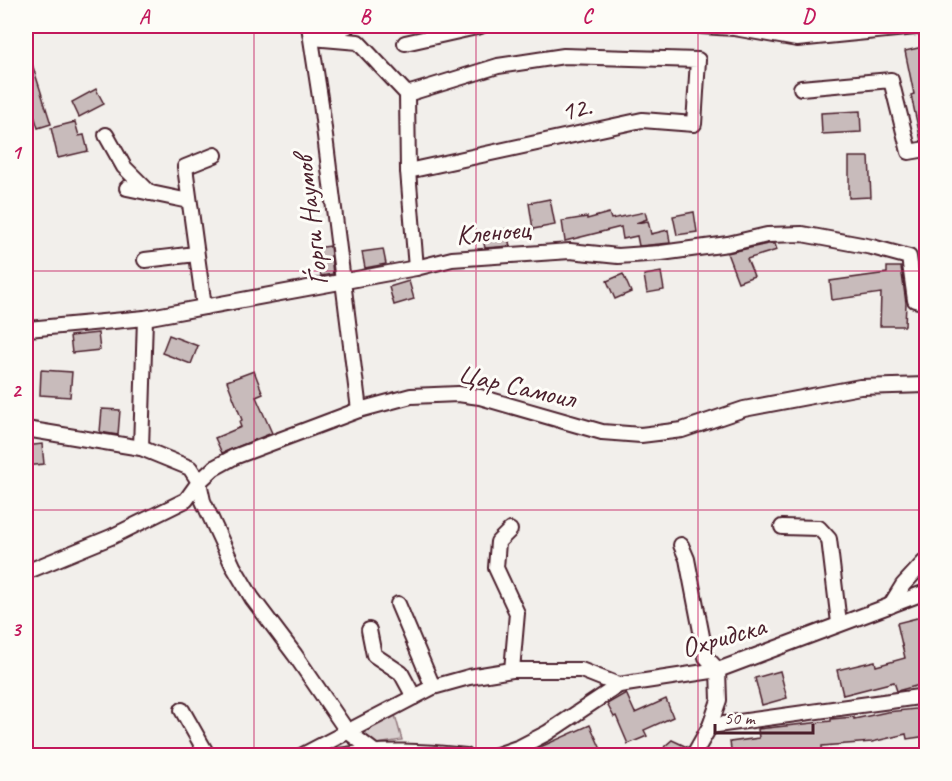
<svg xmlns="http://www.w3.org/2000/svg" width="952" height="781" font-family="Caveat,sans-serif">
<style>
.green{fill:#d9d0cf;stroke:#92787d;stroke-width:1.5}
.building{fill:#c8bbbb;stroke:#4a1f2b;stroke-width:1.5}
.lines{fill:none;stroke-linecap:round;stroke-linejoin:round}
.minor-casing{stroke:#4a1f2b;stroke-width:18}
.minor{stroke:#fdfcf7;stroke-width:14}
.grid{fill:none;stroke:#c2185b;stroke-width:1.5;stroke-opacity:0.55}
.labels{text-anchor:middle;stroke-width:6;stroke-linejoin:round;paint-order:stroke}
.street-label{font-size:28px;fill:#4a1f2b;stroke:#fdfcf7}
.neatline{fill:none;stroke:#c2185b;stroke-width:2}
.grid-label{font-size:20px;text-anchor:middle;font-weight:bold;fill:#c2185b}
</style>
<rect width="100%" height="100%" fill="#f2efeb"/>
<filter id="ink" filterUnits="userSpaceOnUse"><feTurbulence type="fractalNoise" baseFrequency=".0167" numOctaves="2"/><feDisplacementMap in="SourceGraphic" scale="12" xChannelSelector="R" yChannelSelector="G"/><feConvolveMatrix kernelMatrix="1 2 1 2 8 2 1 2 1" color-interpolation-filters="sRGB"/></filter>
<g filter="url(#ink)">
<polygon class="green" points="395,715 402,740 371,745 362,730"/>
<g class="building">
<polygon points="927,46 927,140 921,141 911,95 914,94 905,51"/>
<polygon points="28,51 51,124 38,128 26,89 26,52"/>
<polygon points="96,89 104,104 79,117 72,102"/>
<polygon points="860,111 861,132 822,134 821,113"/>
<polygon points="75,122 79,136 84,135 88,151 58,158 51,128"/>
<polygon points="849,157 869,157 871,197 849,198"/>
<polygon points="550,199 555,225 533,229 529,203"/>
<polygon points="645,212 647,219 636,223 648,221 651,234 668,230 670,243 639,246 637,236 623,239 621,227 565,241 562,221 587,217 587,219 609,213 611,219"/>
<polygon points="694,212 697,232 677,235 673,216"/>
<polygon points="506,229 510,246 485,248 482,235"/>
<polygon points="768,244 775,244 777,250 747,259 754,276 738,282 727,253"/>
<polygon points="330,246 333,274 321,276 316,248"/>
<polygon points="383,249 386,264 365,268 362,252"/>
<polygon points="887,267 901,267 906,303 905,326 880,326 881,293 832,300 830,281 887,273"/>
<polygon points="661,272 664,290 647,293 644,275"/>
<polygon points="623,274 631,292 615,299 607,281"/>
<polygon points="409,281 414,299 394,305 389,287"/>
<polygon points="98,333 100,350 72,353 70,336"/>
<polygon points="169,335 198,346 191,364 162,353"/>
<polygon points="41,370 72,372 70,397 40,395"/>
<polygon points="254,371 263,394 256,397 272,433 222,453 215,438 241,427 239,422 242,420 227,381"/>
<polygon points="102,409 120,410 118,435 100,432"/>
<polygon points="42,444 44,464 26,466 26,446"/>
<polygon points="921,617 927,641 919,643 927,670 927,683 897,691 894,682 843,695 837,670 875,661 876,666 905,658 897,623"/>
<polygon points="780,671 787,698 762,705 755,678"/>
<polygon points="626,693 635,713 666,699 673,717 644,730 647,736 628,744 616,716 614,717 607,704"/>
<polygon points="925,708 927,736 907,739 906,734 872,742 822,746 822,750 786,753 786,756 732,756 730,742 759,738 758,729 831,721 831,719 854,717 854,719 887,712"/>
<polygon points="590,725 604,756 542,756 538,748"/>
<polygon points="672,740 687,747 684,756 660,756 665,746"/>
</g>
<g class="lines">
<defs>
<g id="minor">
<polyline points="309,26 321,104 359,410"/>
<polyline points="701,26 734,28 797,39 926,26"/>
<polyline points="317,36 348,26"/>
<polyline points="312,38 358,42 407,94 408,171 416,268"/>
<polyline points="405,43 481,26"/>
<polyline points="801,88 891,80 909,152 926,149"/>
<polyline points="407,94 498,66 564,56 698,60 694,124 642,120 408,171"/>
<polyline points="106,135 124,167 150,193"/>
<polyline points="127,188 189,201"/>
<polyline points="145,260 196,254"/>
<polyline points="204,307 185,167 215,155"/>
<polyline points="28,329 145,318 416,268 452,259 570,251 618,256 661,253 728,244 767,235 802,234 872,247 909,257 915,300 926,303"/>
<polyline points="26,429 141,448 190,468 199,482 203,501 233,566 252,598 295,655 347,731 380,756"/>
<polyline points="141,448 145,318"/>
<polyline points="782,527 819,528 829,539 839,623"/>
<polyline points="510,530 498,542 496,568 517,613 512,670"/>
<polyline points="681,545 687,559 706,657 718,670 719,700 710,726 693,756"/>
<polyline points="26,572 111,537 186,500 199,482 214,468 234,457 359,410 411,396 458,394 480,397 602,432 641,435 682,430 744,409 860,387 926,385"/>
<polyline points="398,604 433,687"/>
<polyline points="890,606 903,585 926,560"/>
<polyline points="369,630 374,655 401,673 414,697"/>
<polyline points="182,710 208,756"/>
<polyline points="710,726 926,696"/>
<polyline points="301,756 433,687 469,677 512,670 581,670 619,685"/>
<path d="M339 756C385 749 421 751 466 756"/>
<polyline points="494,756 520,747 547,733 619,685 718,670 926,592"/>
</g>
</defs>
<use href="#minor" class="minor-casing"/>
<use href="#minor" class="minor"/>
</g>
</g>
<path class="grid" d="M254 26V756M476 26V756M698 26V756M26 271H926M26 510H926"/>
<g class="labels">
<g class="street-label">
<text transform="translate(576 108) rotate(-12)" y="10">12.</text>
<text transform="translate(310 221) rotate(-97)" y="10">Ѓорги Наумов</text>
<text transform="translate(493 231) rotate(-5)" y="10">Кленоец</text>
<text transform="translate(517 385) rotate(13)" y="10">Цар Самоил</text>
<text transform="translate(723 636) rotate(-16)" y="10">Охридска</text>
</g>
</g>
<rect width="952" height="781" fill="none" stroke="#fdfcf7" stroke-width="66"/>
<path d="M715 724v9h98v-9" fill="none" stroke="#4a1f2b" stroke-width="3"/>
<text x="724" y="724" font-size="18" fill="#4a1f2b" stroke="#fdfcf7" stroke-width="4.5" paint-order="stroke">50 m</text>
<rect x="33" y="33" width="886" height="715" class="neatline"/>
<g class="grid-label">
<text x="144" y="23">A</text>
<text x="365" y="23">B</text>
<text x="587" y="23">C</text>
<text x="808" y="23">D</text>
<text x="16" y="159">1</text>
<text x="16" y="397">2</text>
<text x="16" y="636">3</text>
</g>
</svg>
